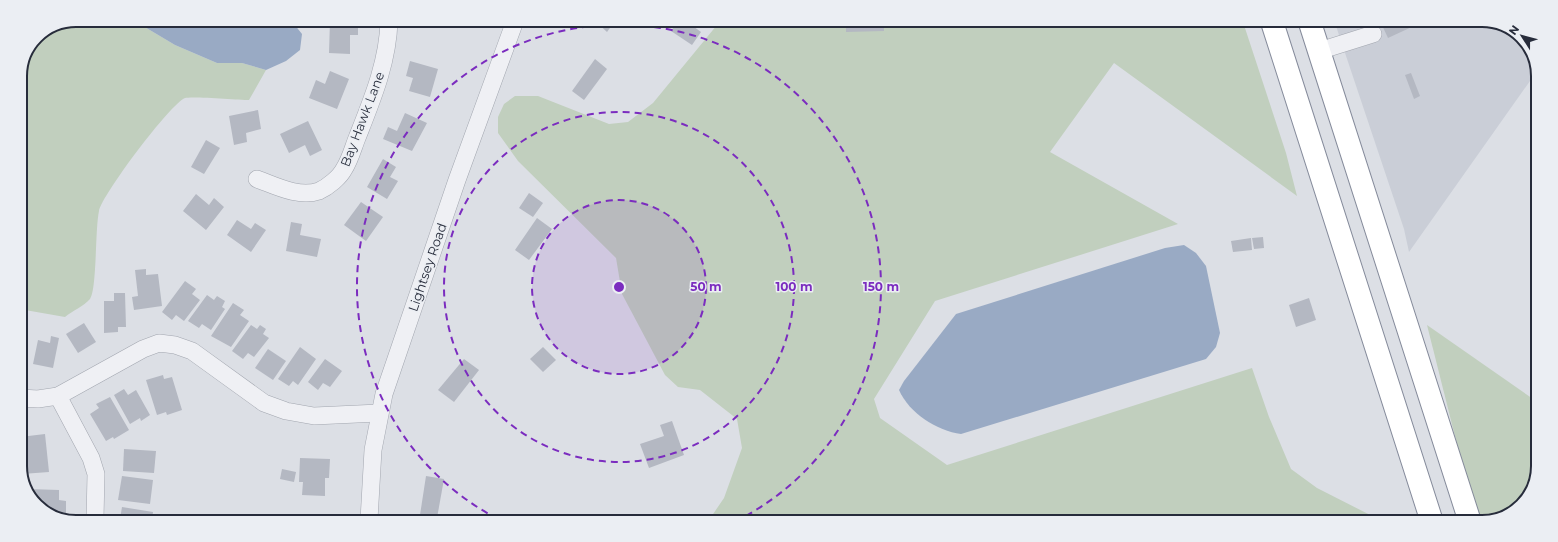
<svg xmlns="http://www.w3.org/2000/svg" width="1558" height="542" font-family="Montserrat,sans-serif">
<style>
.built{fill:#caced7}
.green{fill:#c1cfbe}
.water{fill:#99aac4}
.building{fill:#b4b8c2}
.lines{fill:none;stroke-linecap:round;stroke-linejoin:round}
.minor-casing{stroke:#a2a6af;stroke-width:18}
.highway-casing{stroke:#858b9b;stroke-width:24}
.minor{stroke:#eff0f4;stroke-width:17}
.highway{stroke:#fff;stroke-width:22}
.ring{fill:none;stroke:#7b2cbf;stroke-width:2;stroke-dasharray:7 5}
.labels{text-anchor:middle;stroke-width:3;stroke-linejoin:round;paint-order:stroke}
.street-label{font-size:13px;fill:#272c3b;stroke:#ebeef3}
.rim{fill:none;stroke:#272c3b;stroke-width:2}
.centre{fill:#7b2cbf;stroke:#ebeef3;stroke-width:2}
.ring-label{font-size:12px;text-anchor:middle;font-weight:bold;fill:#7b2cbf;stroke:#ebeef3;stroke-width:3;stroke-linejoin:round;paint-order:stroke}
</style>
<rect width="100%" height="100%" fill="#dcdfe5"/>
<polygon class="built" points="1335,23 1500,23 1526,42 1537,71 1409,252 1404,229"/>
<g class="green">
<path d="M76 20H133L175 45 217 63H242L266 70 249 100C238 100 192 96 185 98 170 104 102 195 99 211 95 229 97 289 90 299 84 306 72 311 65 317L25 310 20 307V72L37 36Z"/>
<polygon points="718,21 1243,22 1286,153 1297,196 1114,63 1050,152 1178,224 935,301 874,399 880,418 947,465 1252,368 1269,417 1291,469 1317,488 1380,520 1395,517 1397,522 709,520 724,498 742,448 737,419 700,390 678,387 665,375 622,294 616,258 518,161 498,133 498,117 504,104 515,96 538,96 609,124 628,122 653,103 717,25"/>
<polygon points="1427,325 1536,401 1535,484 1516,511 1479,522 1471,500"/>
</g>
<g class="water">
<polygon points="133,20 247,20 277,27 294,24 302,34 300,50 286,61 266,70 242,63 217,63 175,45"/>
<path d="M1184 245 1196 253 1206 266 1220 333 1216 347 1206 359 961 434C937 431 909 413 899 390L904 381 956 314 1165 248Z"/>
</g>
<g class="building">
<polygon points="330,21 358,21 358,35 350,35 350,54 329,53"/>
<polygon points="595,21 615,21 607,32"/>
<polygon points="678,21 686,21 701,32 692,45 671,31"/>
<polygon points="846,22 884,22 884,31 846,32"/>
<polygon points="1381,23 1416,23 1416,25 1388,38"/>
<polygon points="595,59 607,69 584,100 572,91"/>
<polygon points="410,61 438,69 430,97 409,91 413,78 406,76"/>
<polygon points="330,71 349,79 337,109 309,98 316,80 325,84"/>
<polygon points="1411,73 1420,96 1414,99 1405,75"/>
<polygon points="258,110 261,129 246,133 247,142 234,145 229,116"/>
<polygon points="405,113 427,123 412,151 383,139 388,127 397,131"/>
<polygon points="308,121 322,150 310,156 305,145 289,153 280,134"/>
<polygon points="206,140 220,148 204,174 191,167"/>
<polygon points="383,159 396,167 390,177 398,181 387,199 367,187"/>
<polygon points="529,193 543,203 533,217 519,208"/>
<polygon points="196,194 209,205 214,198 224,207 206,230 183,211"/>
<polygon points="361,202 383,217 366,241 344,225"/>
<polygon points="537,218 552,229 529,260 515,250"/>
<polygon points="237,220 251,229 255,223 266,230 251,252 227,235"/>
<polygon points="291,222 302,224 300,235 321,239 317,257 286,251"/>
<polygon points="1263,237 1264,248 1254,249 1252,238"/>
<polygon points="1251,238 1252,250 1233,252 1231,241"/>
<polygon points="146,269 146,275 158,274 162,306 134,310 132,297 138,296 135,270"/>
<polygon points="185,281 196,289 192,294 200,300 184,321 176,315 172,320 162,312"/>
<polygon points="114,293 125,293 126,327 118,327 118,332 104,333 104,301 114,301"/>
<polygon points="207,295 214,300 217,296 225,301 222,307 225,309 211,330 202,324 199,328 188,321"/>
<polygon points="1309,298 1316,320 1296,327 1289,305"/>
<polygon points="233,303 244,310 240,315 249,321 231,347 211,336"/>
<polygon points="84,323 96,342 78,353 66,334"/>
<polygon points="251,325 257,329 260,325 266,329 263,334 269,338 254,357 248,353 243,359 232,351"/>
<polygon points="20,335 26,336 22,368 20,368"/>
<polygon points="51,336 59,338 53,368 33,364 38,340 50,343"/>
<polygon points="300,347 316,359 298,385 293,381 289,386 278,379"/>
<polygon points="543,347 556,360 543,372 530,359"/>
<polygon points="268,349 286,361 273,380 255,368"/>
<polygon points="325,359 342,371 330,387 323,383 318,390 308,382"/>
<polygon points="464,359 479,370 454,402 438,390"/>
<polygon points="163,375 164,379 172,377 182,410 167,415 166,412 157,415 146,380"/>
<polygon points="124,389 128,395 136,390 150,415 141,421 140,418 130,424 114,395"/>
<polygon points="110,397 129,430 114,439 113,437 106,441 90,414 99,408 96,404"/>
<polygon points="672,421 684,455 649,468 640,444 664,436 660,425"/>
<polygon points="45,434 49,472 22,474 20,437"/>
<polygon points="124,449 156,451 154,473 123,471"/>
<polygon points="300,458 330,459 329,478 325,478 325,496 302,495 303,482 299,482"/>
<polygon points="282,469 296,472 294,482 280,479"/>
<polygon points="122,476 153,480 150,504 118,500"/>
<polygon points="426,476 444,479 437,518 420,515"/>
<polygon points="28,489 59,490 59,500 66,501 66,513 48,512 32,500"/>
<polygon points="122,507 153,512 152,519 120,519"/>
</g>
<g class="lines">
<defs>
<g id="minor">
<polyline points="1319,51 1373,34"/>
<path d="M257 179C276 186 299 198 319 191 328 187 340 177 344 169 350 160 353 148 357 138 372 100 388 62 389 21"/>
<polyline points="58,396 91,458 96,474 95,519"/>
<polyline points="20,398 38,399 58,396 143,349 159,343 175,345 192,351 264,403 286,411 314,416 379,413"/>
<polyline points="369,520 373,450 384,394 457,180 515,21"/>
</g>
<g id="highway">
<polyline points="1272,22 1432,522"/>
<polyline points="1310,23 1470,522"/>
</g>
</defs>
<use href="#minor" class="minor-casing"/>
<use href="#highway" class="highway-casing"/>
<use href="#minor" class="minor"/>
<use href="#highway" class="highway"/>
</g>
<circle cx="619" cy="287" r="87" fill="#7b2cbf" fill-opacity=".12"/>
<g class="ring">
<circle cx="619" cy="287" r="87"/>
<circle cx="619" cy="287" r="175"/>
<path d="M498 519A262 262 0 1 1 738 520"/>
</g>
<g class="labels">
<g class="street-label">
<text transform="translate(362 119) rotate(-69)" y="5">Bay Hawk Lane</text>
<text transform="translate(427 267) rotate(-71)" y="5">Lightsey Road</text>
</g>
</g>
<path d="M0 0H1558V542H0ZM76 27H1482A49 49 0 0 1 1531 76V466A49 49 0 0 1 1482 515H76A49 49 0 0 1 27 466V76A49 49 0 0 1 76 27Z" fill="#ebeef3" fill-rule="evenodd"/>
<path class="rim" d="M76 27H1482A49 49 0 0 1 1531 76V466A49 49 0 0 1 1482 515H76A49 49 0 0 1 27 466V76A49 49 0 0 1 76 27Z"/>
<circle cx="619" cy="287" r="6" class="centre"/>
<g class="ring-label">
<text x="706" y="291">50 m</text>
<text x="794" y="291">100 m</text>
<text x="881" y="291">150 m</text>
</g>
<g transform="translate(1522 36) rotate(306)" stroke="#ebeef3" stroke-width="3" paint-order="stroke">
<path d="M0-3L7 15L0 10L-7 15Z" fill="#272c3b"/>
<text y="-6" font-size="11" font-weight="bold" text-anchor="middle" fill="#272c3b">N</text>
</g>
</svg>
